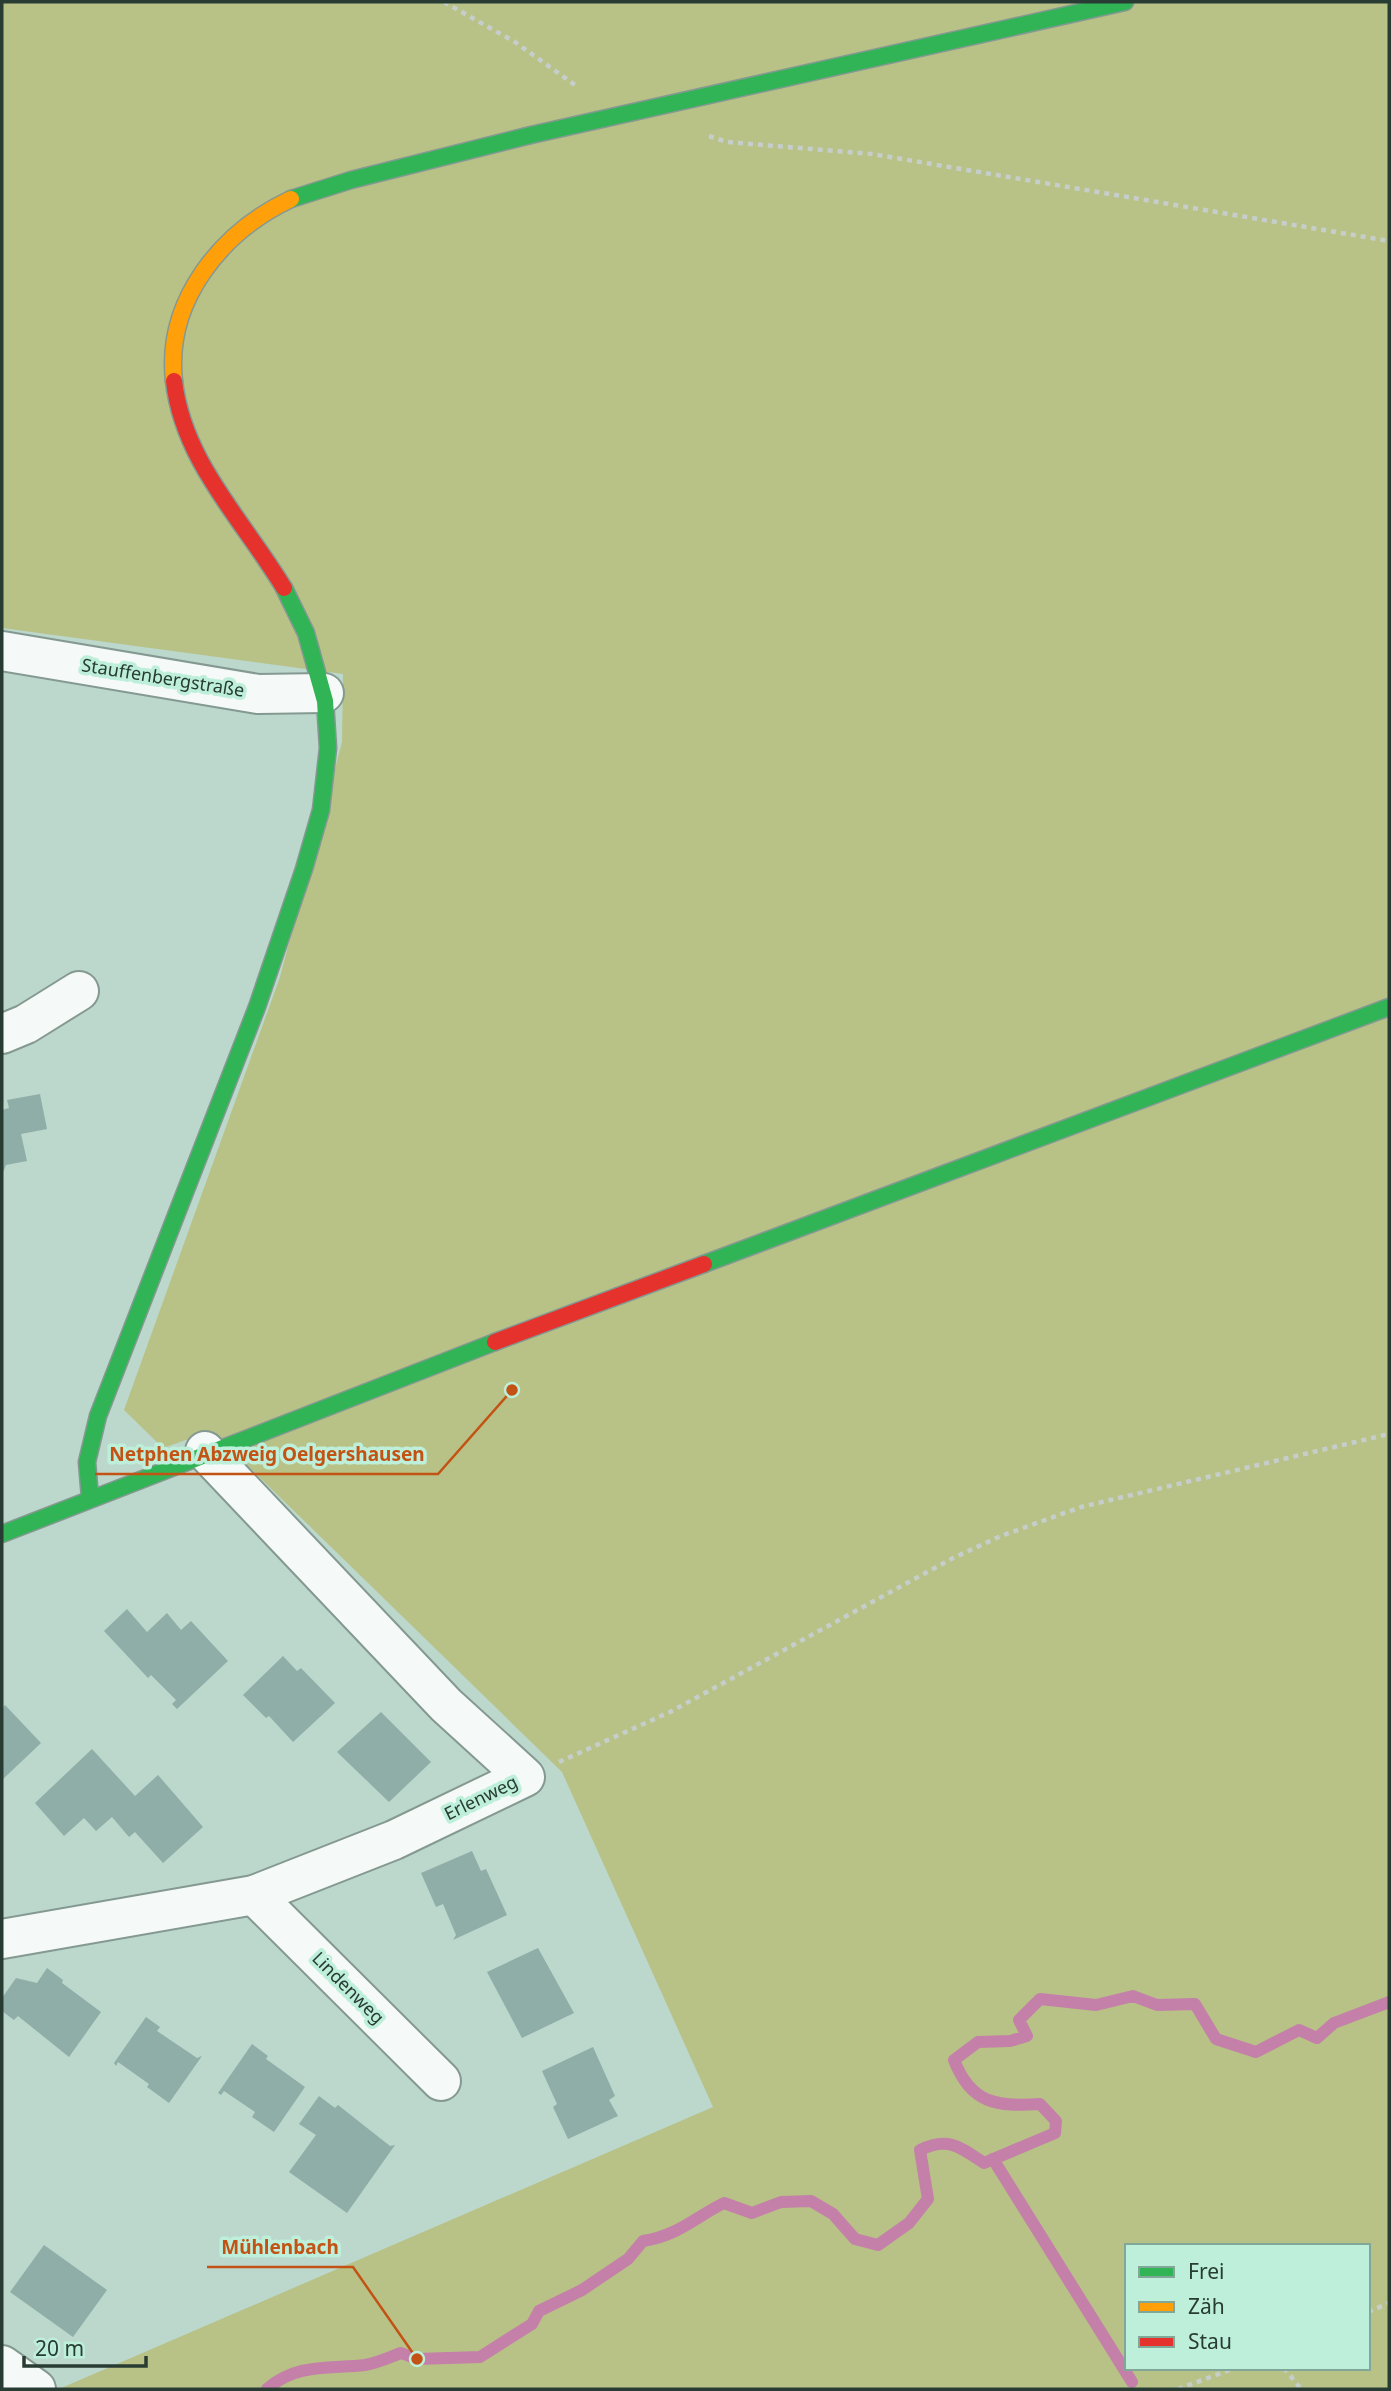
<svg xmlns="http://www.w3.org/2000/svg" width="1391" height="2391" font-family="'Noto Sans',sans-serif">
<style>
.green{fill:#b8c286;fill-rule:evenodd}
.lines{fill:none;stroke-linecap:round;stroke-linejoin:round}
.stream{stroke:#c480a9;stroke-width:12}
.building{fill:#8faea8}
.street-casing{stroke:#849991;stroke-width:42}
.fast-casing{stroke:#849991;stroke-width:19}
.slow-casing{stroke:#849991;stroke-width:19}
.jam-casing{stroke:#849991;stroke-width:19}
.path{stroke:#c6cecb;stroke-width:4.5;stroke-dasharray:5 5;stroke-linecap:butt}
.street{stroke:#f5f9f7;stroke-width:38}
.fast{stroke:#30b455;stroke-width:16}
.slow{stroke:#ff9f0a;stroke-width:16}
.jam{stroke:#e5322d;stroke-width:16}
.labels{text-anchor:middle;stroke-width:7;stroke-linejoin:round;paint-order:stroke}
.street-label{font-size:18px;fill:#283c34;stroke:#bdefda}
.leader{fill:none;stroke:#c25314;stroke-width:2.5}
.callout-dot{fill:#c25314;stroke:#bdefda;stroke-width:2.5}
.callout-label{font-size:19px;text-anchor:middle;font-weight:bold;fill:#c25314;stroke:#bdefda;stroke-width:7;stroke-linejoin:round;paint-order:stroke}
</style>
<rect width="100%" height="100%" fill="#bcd7cc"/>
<path class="green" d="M2 2H1389V2389H59L713 2107 562 1772 212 1431 163 1448 124 1410 280 977 342 742 343 674 2 628ZM1127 2246H1368V2368H1127Z"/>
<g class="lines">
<g class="stream">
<polyline points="993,2159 1132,2382"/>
<path d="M267 2389C296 2363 329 2369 365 2365 377 2363 390 2357 401 2353L417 2359 480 2357 532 2324 539 2311 582 2290 628 2259 643 2241C677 2236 694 2218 724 2203L752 2213 781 2202 811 2201 833 2214 855 2239 878 2245 909 2223 928 2199 920 2150C948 2136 960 2147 984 2163L1055 2133 1056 2121 1040 2104C997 2107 971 2104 954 2060L978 2042 1010 2041 1027 2036 1019 2020 1040 1999 1096 2005 1133 1996 1157 2005 1195 2004 1216 2039 1256 2052 1299 2030 1317 2038 1334 2023 1389 2002"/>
</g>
</g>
<g class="building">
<polygon points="40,1094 47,1129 21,1134 27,1161 6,1165 2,1175 2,1110 9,1108 7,1100"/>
<polygon points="127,1609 147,1632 167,1613 181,1630 191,1621 228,1661 177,1709 172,1704 176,1700 151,1675 148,1678 104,1631"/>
<polygon points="283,1656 297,1671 301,1668 335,1703 293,1742 269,1716 266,1718 243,1695"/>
<polygon points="5,1705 41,1743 2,1780 2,1709"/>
<polygon points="381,1712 431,1762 389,1802 337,1752"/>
<polygon points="92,1749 135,1796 158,1775 203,1827 163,1863 135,1832 129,1837 112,1817 96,1831 84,1818 64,1836 35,1803"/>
<polygon points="472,1851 481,1871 486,1869 507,1915 453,1940 456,1935 443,1904 436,1907 421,1873"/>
<polygon points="538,1948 574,2013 522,2038 487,1972"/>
<polygon points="47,1968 63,1980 62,1983 101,2012 69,2057 18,2016 14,2020 2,2011 2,1998 16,1978 37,1983"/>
<polygon points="146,2017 160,2027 157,2031 197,2058 202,2056 169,2103 147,2087 149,2084 118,2062 116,2066 114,2063"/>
<polygon points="252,2044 268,2056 266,2059 305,2087 274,2132 252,2117 255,2112 224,2091 221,2095 218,2093"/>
<polygon points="593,2047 615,2096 609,2100 618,2116 568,2139 553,2107 557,2104 542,2071"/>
<polygon points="319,2096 335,2108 338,2105 390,2146 395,2145 347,2213 289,2172 316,2135 299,2124"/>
<polygon points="44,2245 107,2290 73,2337 10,2292"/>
</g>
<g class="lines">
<defs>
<g id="street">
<polyline points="2,651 258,694 324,693"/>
<polyline points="2,1034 26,1024 79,991"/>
<polyline points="254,1895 441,2081"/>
<polyline points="2,1939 254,1895 394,1840 525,1777 446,1705 205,1451"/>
<polyline points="2,2365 36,2389"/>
</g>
<g id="fast">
<polyline points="291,199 351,180 531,135 1125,2"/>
<polyline points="704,1264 1389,1007"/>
<polyline points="90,1498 87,1462 98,1416 257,1007 304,869 321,810 328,748 325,701 306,633 284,588"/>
<polyline points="2,1534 495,1342"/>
</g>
<path id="slow" d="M174 381C165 301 221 232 291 199"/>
<g id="jam">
<path d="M174 381C183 462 244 521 284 588"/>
<polyline points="495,1342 704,1264"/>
</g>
</defs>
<use href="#street" class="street-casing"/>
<use href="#fast" class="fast-casing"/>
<use href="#slow" class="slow-casing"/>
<use href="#jam" class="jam-casing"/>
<g class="path">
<polyline points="444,2 515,42 575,85"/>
<polyline points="709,136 727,142 872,154 1389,241"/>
<polyline points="559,1762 670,1712 953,1558 1001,1536 1081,1507 1389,1434"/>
<polyline points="1368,2312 1389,2303"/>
<polyline points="1284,2368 1301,2389"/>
<polyline points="1178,2389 1235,2368"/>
</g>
<use href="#street" class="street"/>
<use href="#fast" class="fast"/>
<use href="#slow" class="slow"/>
<use href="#jam" class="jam"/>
</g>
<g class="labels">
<g class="street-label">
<text transform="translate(163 678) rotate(9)" y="6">Stauffenbergstraße</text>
<text transform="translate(481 1798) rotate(-26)" y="6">Erlenweg</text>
<text transform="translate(348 1988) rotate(45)" y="6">Lindenweg</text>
</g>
</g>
<path class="leader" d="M512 1390L438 1474H95M417 2359L353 2267H207"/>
<g class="callout-dot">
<circle cx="512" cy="1390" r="7"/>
<circle cx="417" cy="2359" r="7"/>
</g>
<g class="callout-label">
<text x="267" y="1461">Netphen Abzweig Oelgershausen</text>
<text x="280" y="2254">Mühlenbach</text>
</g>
<rect width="1391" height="2391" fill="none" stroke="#283c34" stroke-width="7"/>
<rect x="1125" y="2244" width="245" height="126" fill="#bdefda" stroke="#81a798" stroke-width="2"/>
<rect x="1139" y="2267" width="35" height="10" fill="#30b455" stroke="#81a798" stroke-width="2"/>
<text x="1188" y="2279" font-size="21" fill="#283c34">Frei</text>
<rect x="1139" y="2302" width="35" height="10" fill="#ff9f0a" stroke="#81a798" stroke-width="2"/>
<text x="1188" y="2314" font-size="21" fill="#283c34">Zäh</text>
<rect x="1139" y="2337" width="35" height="10" fill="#e5322d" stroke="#81a798" stroke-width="2"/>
<text x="1188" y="2349" font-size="21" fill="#283c34">Stau</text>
<path d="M24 2356v10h122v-10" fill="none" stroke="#283c34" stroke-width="3.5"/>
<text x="35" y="2356" font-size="21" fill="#283c34" stroke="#bdefda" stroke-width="5" paint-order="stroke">20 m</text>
</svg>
